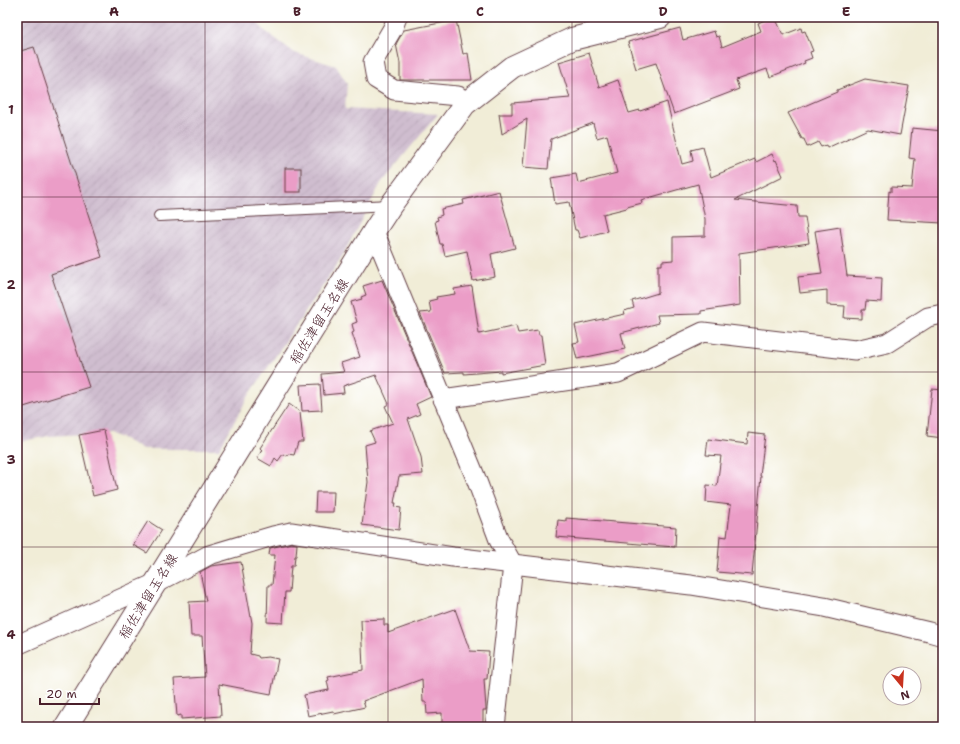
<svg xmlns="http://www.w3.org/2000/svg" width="960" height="744" font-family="'Shantell Sans','Klee One',sans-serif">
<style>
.industrial{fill:url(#industrial-furrows)}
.building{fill:#eb9dc7}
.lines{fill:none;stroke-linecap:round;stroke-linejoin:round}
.lane-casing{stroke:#633e45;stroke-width:12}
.street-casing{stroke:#633e45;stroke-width:21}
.secondary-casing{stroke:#633e45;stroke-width:24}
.lane{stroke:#fff;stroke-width:10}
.street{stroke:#fff;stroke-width:19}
.secondary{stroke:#fff;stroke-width:22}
.grid{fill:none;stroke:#4a1f2b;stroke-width:1;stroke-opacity:0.55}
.labels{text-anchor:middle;stroke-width:3;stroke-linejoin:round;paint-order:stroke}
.street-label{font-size:14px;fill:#4a1f2b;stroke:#fff}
.neatline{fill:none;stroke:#4a1f2b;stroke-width:1.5}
.grid-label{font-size:13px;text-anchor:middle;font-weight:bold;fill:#4a1f2b}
</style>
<defs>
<pattern id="industrial-furrows" width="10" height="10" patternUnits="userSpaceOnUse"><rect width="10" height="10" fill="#cfbdcf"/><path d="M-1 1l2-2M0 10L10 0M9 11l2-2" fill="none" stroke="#b3a2b2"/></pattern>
</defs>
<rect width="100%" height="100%" fill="#fff"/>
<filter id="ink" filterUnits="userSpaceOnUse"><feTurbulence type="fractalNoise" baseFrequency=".025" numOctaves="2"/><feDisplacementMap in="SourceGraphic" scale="8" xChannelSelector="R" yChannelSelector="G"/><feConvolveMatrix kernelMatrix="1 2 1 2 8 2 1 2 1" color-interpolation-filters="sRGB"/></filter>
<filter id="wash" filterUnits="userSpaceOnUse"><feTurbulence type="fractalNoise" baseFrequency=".012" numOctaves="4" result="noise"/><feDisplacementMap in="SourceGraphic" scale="16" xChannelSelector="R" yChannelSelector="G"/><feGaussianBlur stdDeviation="0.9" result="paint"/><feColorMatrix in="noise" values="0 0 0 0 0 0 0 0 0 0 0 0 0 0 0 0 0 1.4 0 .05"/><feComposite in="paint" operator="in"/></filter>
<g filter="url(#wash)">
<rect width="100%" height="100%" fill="#f1edd7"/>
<polygon class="industrial" points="17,17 251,17 256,21 265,31 295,53 336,66 347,83 345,109 438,114 381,183 339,262 248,397 219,449 143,449 136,446 124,439 113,435 102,433 49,436 17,442"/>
<g id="blocks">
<g class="building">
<polygon points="772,17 775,17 783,35 801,28 802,32 805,31 813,51 810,52 812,58 804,61 805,63 770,77 767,69 736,80 739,89 674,114 656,63 636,69 628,42 680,28 683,40 714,31 716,37 719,36 722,47 761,31 758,23"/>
<polygon points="456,20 463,54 468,53 472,80 400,80 400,63 396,44 404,30"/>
<polygon points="34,47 102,257 51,274 89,387 17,409 17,52"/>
<polygon points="589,53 599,87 618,80 629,113 640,110 640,111 667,102 682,164 693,161 691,150 703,147 711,177 755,159 756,162 772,154 775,161 776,160 783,176 735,200 797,206 798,217 805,217 809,243 739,253 740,305 701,311 701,314 657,315 659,323 621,333 625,349 577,359 573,343 579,342 575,325 625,314 624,311 634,308 632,301 658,293 658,265 662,265 662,261 673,260 673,237 705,236 705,219 698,184 641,200 642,203 627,207 627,208 603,214 607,231 580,238 577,230 575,230 569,202 555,204 551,178 576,174 578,183 617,173 607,135 597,138 593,123 551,139 548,169 523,167 527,119 502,134 499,114 512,114 512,103 570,98 559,62"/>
<polygon points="865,79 909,86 900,135 868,129 827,148 826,145 821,147 818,142 807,147 804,139 802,139 788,113 837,92 837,90"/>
<polygon points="912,128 943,131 943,223 887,220 889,191 891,192 891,187 912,188 915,159 909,158"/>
<rect x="285" y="168" width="16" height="24"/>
<polygon points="499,191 515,248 491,254 495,277 473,281 467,251 445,256 442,244 440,244 435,221 438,220 437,217 442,215 441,209 464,204 463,200"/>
<polygon points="840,227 847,276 882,278 881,302 866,301 865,310 862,310 862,319 844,318 845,306 827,305 827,290 800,293 798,277 822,274 815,231"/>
<polygon points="382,280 431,397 416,404 420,414 408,419 421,457 423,474 399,476 394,503 396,503 395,507 401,508 399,530 362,525 368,482 365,445 375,442 370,431 393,423 385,406 389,404 376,375 343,386 344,393 324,395 322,374 344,372 341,363 360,357 352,333 354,332 352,324 357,322 351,302 362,299 361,297 366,295 363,286"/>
<polygon points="472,286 479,334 516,326 518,333 538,330 539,335 541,335 545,365 501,373 501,371 464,374 464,372 445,373 420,313 431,312 429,301 437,299 436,297 455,294 454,289"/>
<polygon points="320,384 322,410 302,411 300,385"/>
<polygon points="932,389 943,390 943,438 927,436"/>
<polygon points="289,404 300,412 303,442 298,442 294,455 288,454 287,456 283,454 278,461 275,458 271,466 257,458 262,450 260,448"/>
<polygon points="104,430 117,490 93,496 79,435"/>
<polygon points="748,433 765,435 760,476 761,476 752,575 717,572 720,536 727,537 731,505 706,502 707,485 717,486 721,456 706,455 708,439 747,444"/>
<polygon points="316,492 334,492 333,512 315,512"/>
<polygon points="566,518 676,527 675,547 556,537 558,520 566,521"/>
<polygon points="148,521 162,530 147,553 133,545"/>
<polygon points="291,543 297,544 296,556 295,556 294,566 291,566 289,592 285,592 283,623 267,622 268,585 272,585 275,555 269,555 270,548"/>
<polygon points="241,562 252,623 250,654 258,656 259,658 268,657 278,659 271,694 219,684 221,716 181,719 181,715 177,716 174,679 205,677 202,636 191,636 189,602 206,601 200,572 211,566"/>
<polygon points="455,609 470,651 489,652 487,679 484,679 486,709 486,710 483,710 483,727 442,727 442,713 427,714 426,702 423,702 422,679 363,701 365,707 334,714 333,711 308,716 304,695 329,690 327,681 329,680 328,677 363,670 361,620 384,619 384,625 388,625 388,633"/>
</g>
</g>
</g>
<g filter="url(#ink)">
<use href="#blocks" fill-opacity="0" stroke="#633e45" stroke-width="1"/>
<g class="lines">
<defs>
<polyline id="lane" points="159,216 391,205"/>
<g id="street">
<polyline points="397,17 393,28 373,62 376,79 394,90 458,96 465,104"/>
<polyline points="374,231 475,476 499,540 513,565 495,727"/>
<polyline points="443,399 618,373 703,332 855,350 887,343 928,317 943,314"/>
<polyline points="17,645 156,583 209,555 273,536 291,532 453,557 691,585 824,607 929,632 943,636"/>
</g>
<polyline id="secondary" points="66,727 374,231 391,205 465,104 512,67 572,39 660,17"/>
</defs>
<use href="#lane" class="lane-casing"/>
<use href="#street" class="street-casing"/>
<use href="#secondary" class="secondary-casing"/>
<use href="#lane" class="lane"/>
<use href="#street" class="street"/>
<use href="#secondary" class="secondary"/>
</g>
</g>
<path class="grid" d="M205 17V727M388 17V727M572 17V727M755 17V727M17 197H943M17 372H943M17 547H943"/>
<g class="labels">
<g class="street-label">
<text transform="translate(319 321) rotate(-58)" y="5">稲佐津留玉名線</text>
<text transform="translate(148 596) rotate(-58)" y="5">稲佐津留玉名線</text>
</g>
</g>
<rect width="960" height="744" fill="none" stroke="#fff" stroke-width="44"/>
<g transform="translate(902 686) rotate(162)"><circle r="19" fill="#ffffff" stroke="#b7a5aa"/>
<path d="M0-3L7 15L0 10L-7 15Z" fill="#c8321e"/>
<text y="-6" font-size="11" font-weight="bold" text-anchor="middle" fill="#4a1f2b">N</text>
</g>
<path d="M40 698v6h59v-6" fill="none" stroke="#4a1f2b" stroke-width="2"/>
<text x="46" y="698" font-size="12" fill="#4a1f2b" stroke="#ffffff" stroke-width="3" paint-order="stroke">20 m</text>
<rect x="22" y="22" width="916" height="700" class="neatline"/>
<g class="grid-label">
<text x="114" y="16">A</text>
<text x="297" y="16">B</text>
<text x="480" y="16">C</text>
<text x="663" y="16">D</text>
<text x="846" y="16">E</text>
<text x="11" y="114">1</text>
<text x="11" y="289">2</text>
<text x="11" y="464">3</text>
<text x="11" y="639">4</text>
</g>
</svg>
